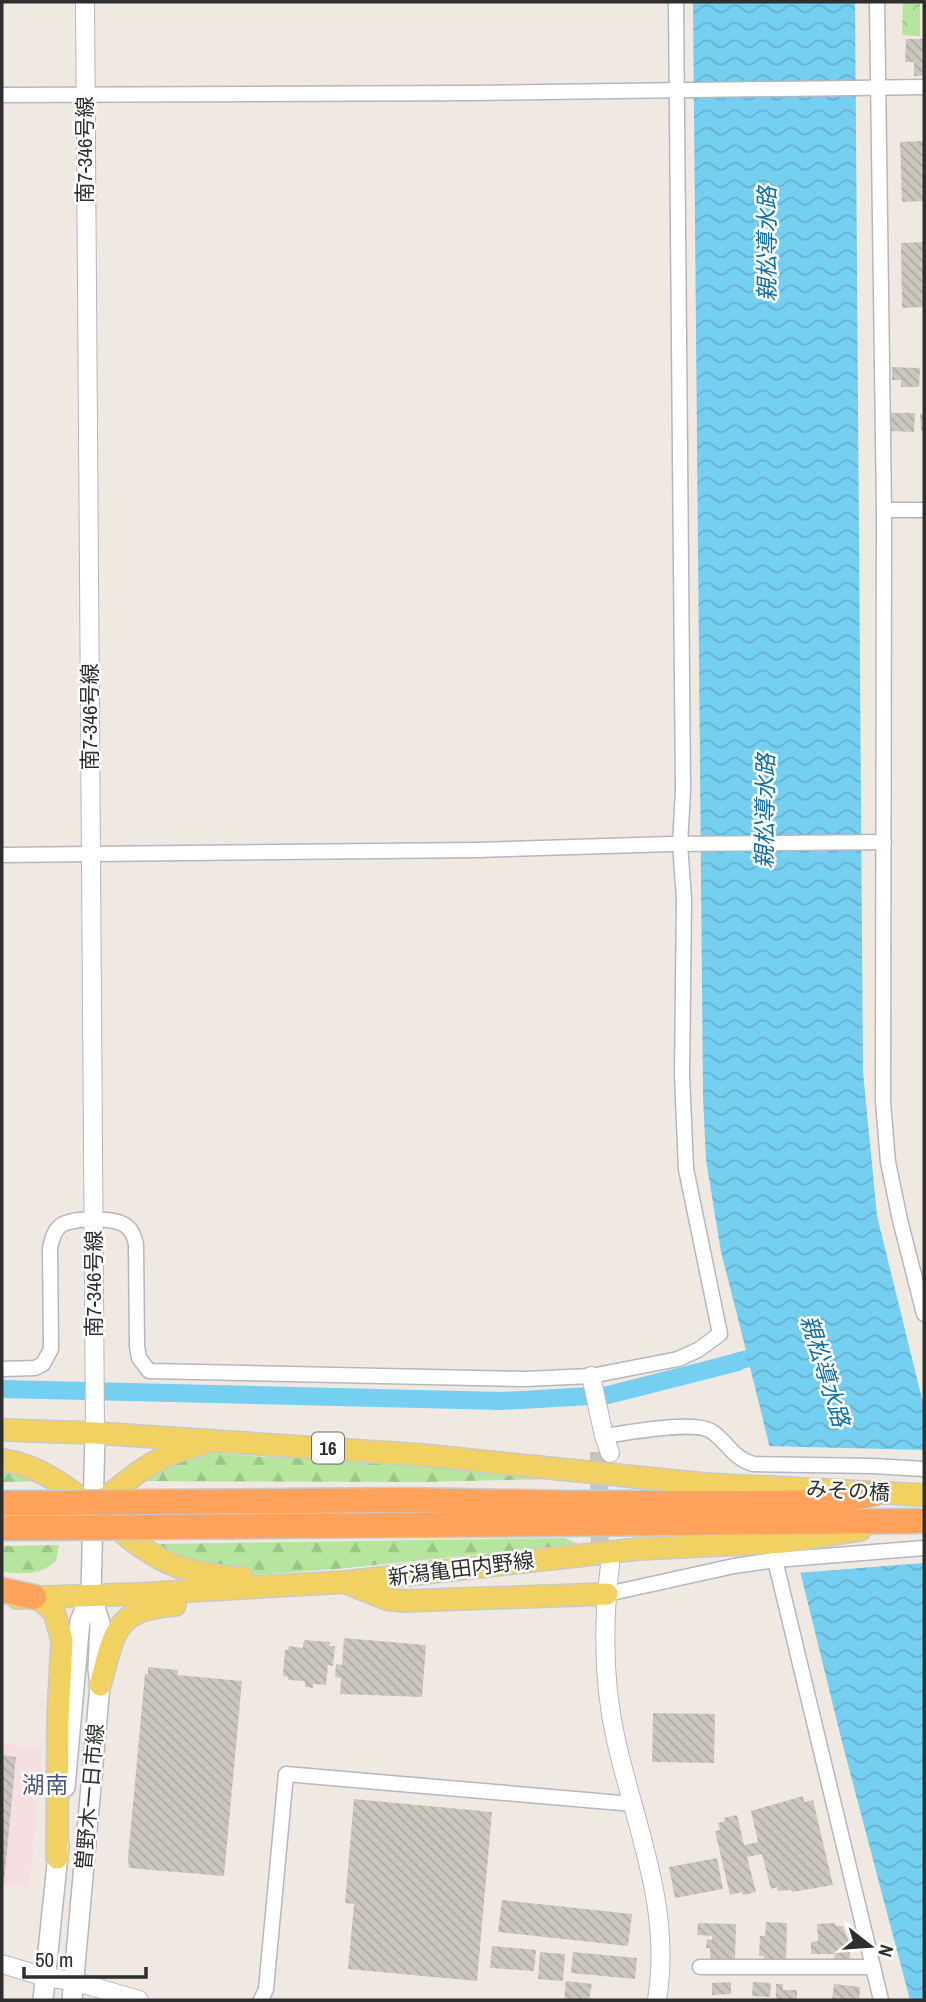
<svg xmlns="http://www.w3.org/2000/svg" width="926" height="2002" font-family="'Archivo Narrow','Noto Sans JP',sans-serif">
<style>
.medical{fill:#f5dfe0}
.forest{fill:url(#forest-firs)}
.park{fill:url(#park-crowns)}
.water{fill:url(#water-waves)}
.pier{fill:#efe9e1}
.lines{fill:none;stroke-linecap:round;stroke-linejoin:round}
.canal{stroke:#75cff0;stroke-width:18}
.building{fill:url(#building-back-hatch)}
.tertiary-tunnel{stroke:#c8c4bd;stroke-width:18;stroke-dasharray:18 9;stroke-linecap:butt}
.minor-casing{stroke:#b4b7c1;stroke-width:17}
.tertiary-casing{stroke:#b4b7c1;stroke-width:20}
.secondary-casing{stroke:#b4b7c1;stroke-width:22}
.primary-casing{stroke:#c9c9c9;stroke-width:24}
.motorway-casing{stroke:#c9c9c9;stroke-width:27}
.minor{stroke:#fff;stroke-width:14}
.tertiary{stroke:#fff;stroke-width:18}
.secondary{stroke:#fff;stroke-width:19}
.primary{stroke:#f2d163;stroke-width:21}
.motorway{stroke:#ffa35c;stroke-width:24}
.motorway-bridge-casing{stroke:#c9c9c9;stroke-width:27;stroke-linecap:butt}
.motorway-bridge{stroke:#ffa35c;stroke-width:24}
.labels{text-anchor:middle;stroke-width:5;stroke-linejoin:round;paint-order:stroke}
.shield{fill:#fff;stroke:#6d6d6d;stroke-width:2}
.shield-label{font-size:19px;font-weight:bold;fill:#2e2e2e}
.street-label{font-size:21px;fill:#2e2e2e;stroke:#fff}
.water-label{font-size:23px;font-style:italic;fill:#0d6fa3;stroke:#fff}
.neighbourhood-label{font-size:23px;fill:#4d5680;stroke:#fff}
</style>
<defs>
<pattern id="forest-firs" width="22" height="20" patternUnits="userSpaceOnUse" patternTransform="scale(1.75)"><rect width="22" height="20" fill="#b6e59e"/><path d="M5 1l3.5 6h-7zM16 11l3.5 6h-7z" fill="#9dc588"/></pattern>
<pattern id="park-crowns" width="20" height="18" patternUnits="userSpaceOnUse" patternTransform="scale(1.75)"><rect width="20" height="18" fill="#b6e59e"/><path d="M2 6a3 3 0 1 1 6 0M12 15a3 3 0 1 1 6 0" fill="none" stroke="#9dc588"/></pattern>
<pattern id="water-waves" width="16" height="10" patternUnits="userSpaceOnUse" patternTransform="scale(1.75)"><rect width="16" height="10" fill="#75cff0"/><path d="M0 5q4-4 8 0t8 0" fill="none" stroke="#66b2ce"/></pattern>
<pattern id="building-back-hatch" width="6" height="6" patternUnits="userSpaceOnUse" patternTransform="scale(1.75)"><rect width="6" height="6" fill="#cbc7bf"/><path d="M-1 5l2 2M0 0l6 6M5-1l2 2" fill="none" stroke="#afaba4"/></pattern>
</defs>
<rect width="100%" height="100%" fill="#efe9e1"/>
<polygon class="medical" points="2,1743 43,1747 29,1886 2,1886"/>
<g class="forest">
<polygon points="203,1452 264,1457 397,1461 553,1479 421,1482 140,1481 157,1469"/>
<polygon points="2,1465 52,1481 2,1482"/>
<polygon points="565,1538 578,1544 347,1568 245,1576 189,1564 149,1544"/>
<path d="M59 1545 56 1561C39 1576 23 1574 2 1572V1546Z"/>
</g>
<polygon class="park" points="903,2 920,2 920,36 902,35"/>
<polygon class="water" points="693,2 855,2 863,1072 877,1216 924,1407 924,2000 910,2000 842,1742 750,1367 718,1375 715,1359 746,1350 721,1252 706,1160 703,1096"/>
<polygon class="pier" points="766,1446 924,1450 924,1563 797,1573"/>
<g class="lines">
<polyline class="canal" points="2,1389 502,1401 608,1395 738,1362"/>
</g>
<g class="building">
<polygon points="906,39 924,39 924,76 914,76 914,62 905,62"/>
<polygon points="924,141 924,201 902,202 900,142"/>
<polygon points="924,242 924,307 902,308 901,243"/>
<polygon points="892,367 920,368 919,387 901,387 901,380 892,380"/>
<polygon points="890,413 915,413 914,432 890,431"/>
<polygon points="924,413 924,431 921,431 920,414"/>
<polygon points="344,1638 426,1645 422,1697 340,1694 341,1678 335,1677 336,1664 342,1665"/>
<polygon points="304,1640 330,1642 329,1646 335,1646 333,1666 328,1665 326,1685 313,1684 313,1688 305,1687 305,1681 288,1680 288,1677 283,1676 285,1650 288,1650 289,1646 303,1648"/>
<polygon points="148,1667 178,1670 178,1675 242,1681 224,1876 129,1868 128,1858 145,1674 148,1674"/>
<polygon points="653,1713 715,1714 714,1763 652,1762"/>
<polygon points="2,1755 16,1757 4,1882 2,1882"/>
<polygon points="803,1796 804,1802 813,1800 833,1885 792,1892 791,1890 778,1891 777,1887 771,1889 762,1854 747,1857 756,1892 743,1895 742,1892 730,1895 715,1831 720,1830 718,1823 725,1821 724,1818 737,1815 744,1845 758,1842 751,1811"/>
<polygon points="354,1799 492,1812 477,1981 348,1969 354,1904 345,1903"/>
<polygon points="717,1858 723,1889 675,1898 669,1867"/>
<polygon points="502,1900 632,1914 628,1946 498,1932"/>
<polygon points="766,1922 787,1923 786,1962 764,1961 764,1956 759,1956 760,1936 765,1936"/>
<polygon points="698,1923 736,1924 735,1960 710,1960 710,1948 706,1948 707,1939 712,1940 712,1936 697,1935"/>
<polygon points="835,1923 836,1926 843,1926 850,1945 850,1961 834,1961 835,1954 811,1954 811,1942 818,1941 817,1924"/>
<polygon points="492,1946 536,1950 534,1971 490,1968"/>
<polygon points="540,1952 565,1954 563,1981 538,1979"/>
<polygon points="573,1952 637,1958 635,1979 571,1973"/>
<polygon points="566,1981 592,1984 589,2000 564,2000"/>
<polygon points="731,1982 731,1994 712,1995 712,1983"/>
<polygon points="753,1982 771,1983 770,1997 752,1996"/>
<polygon points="776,1984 783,1984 783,1990 797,1990 797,2000 776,2000"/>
<polygon points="834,1984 860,1987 859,2000 832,2000"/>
</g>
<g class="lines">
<polyline class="tertiary-tunnel" points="599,1452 600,1566"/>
<defs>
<g id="minor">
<polyline points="877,2 884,510 883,1102 888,1162 900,1220 924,1314"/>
<polyline points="2,95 470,93 924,87"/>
<polyline points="884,510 924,510"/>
<polyline points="2,855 477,850 671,844 884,842"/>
<path d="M2 1369 35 1368 43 1364 51 1349 50 1248C52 1240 53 1233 59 1227 69 1217 112 1217 125 1225 132 1230 134 1236 136 1244L137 1346 139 1358 149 1371 525 1379 591 1376 678 1359 698 1350 720 1334 686 1169 682 1075 684 899 680 844 683 791 676 2"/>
<path d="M604 1436C627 1433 693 1420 711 1431 728 1442 731 1457 753 1464L872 1466 924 1469"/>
<polyline points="775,1560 881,2000"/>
<polyline points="607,1594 734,1566 775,1560 924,1548"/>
<polyline points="700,1967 873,1967"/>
<polyline points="261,2000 266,1989 286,1774 633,1804"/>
</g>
<g id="tertiary">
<polyline points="85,2 95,1433"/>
<polyline points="591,1376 604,1436 610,1453"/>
<path d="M610 1565C603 1622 603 1683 616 1740 636 1829 672 1907 657 2000"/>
<polyline points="2,1964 45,1977 73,1981 139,2000"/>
</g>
<g id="secondary">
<polyline points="65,1787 80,1621 91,1595"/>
<polyline points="43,2000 59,1845"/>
<polyline points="72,2000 100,1685 98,1669 100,1623 91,1595 95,1433"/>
</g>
<g id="primary">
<polyline points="2,1430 95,1433 423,1455 705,1484 924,1495"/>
<path d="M2 1460C65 1468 106 1529 159 1558 185 1573 213 1576 242 1578"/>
<path d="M94 1508C127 1480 157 1453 200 1445"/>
<polyline points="349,1584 386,1599 403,1601 607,1594"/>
<polyline points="34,1597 44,1603 54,1612 62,1640 58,1719 57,1858"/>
<polyline points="17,1598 137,1594 345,1582 638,1549 784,1542 860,1530"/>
<path d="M100 1685C115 1633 113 1609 175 1605"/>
</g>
<g id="motorway">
<polyline points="149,1502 405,1500 570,1503 736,1503 835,1502 876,1493"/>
<polyline points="2,1503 53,1503"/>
<polyline points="150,1527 918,1521"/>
<polyline points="2,1528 53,1528"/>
<polyline points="2,1590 34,1597"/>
</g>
</defs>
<use href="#minor" class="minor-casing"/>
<use href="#tertiary" class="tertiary-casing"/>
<use href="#secondary" class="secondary-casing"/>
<use href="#primary" class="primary-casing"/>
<use href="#motorway" class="motorway-casing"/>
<use href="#minor" class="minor"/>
<use href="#tertiary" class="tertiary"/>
<use href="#secondary" class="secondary"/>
<use href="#primary" class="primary"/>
<use href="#motorway" class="motorway"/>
<defs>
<g id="motorway-bridge">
<polyline points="53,1503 149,1502"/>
<polyline points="53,1528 150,1527"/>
</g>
</defs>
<use href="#motorway-bridge" class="motorway-bridge-casing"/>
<use href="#motorway-bridge" class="motorway-bridge"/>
</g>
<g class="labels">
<rect class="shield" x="312" y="1432.5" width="32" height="31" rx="5"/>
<g class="shield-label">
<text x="328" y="1455">16</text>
</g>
<g class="street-label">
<text transform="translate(85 150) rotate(-90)" y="7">南7-346号線</text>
<text transform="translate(90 717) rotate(-90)" y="7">南7-346号線</text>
<text transform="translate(94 1284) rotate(-90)" y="7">南7-346号線</text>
<text transform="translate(848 1491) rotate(3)" y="7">みその橋</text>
<text transform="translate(461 1569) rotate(-7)" y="7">新潟亀田内野線</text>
<text transform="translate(90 1797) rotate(-85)" y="7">曽野木一日市線</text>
</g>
<g class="water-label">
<text transform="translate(767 244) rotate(-90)" y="8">親松導水路</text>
<text transform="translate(765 811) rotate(-89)" y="8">親松導水路</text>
<text transform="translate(825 1371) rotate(73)" y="8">親松導水路</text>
</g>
<g class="neighbourhood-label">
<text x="45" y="1793">湖南</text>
</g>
</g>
<rect width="926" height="2002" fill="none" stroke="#2e2e2e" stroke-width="7"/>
<g transform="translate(870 1946) rotate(107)" stroke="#ffffff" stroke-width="5" paint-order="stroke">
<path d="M0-5L12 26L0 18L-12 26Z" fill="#2e2e2e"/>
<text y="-10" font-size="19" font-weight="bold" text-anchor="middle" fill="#2e2e2e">N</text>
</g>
<path d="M24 1967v10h122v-10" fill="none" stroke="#2e2e2e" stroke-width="3.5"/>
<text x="35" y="1967" font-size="21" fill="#2e2e2e" stroke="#ffffff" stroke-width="5" paint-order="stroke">50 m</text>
</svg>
